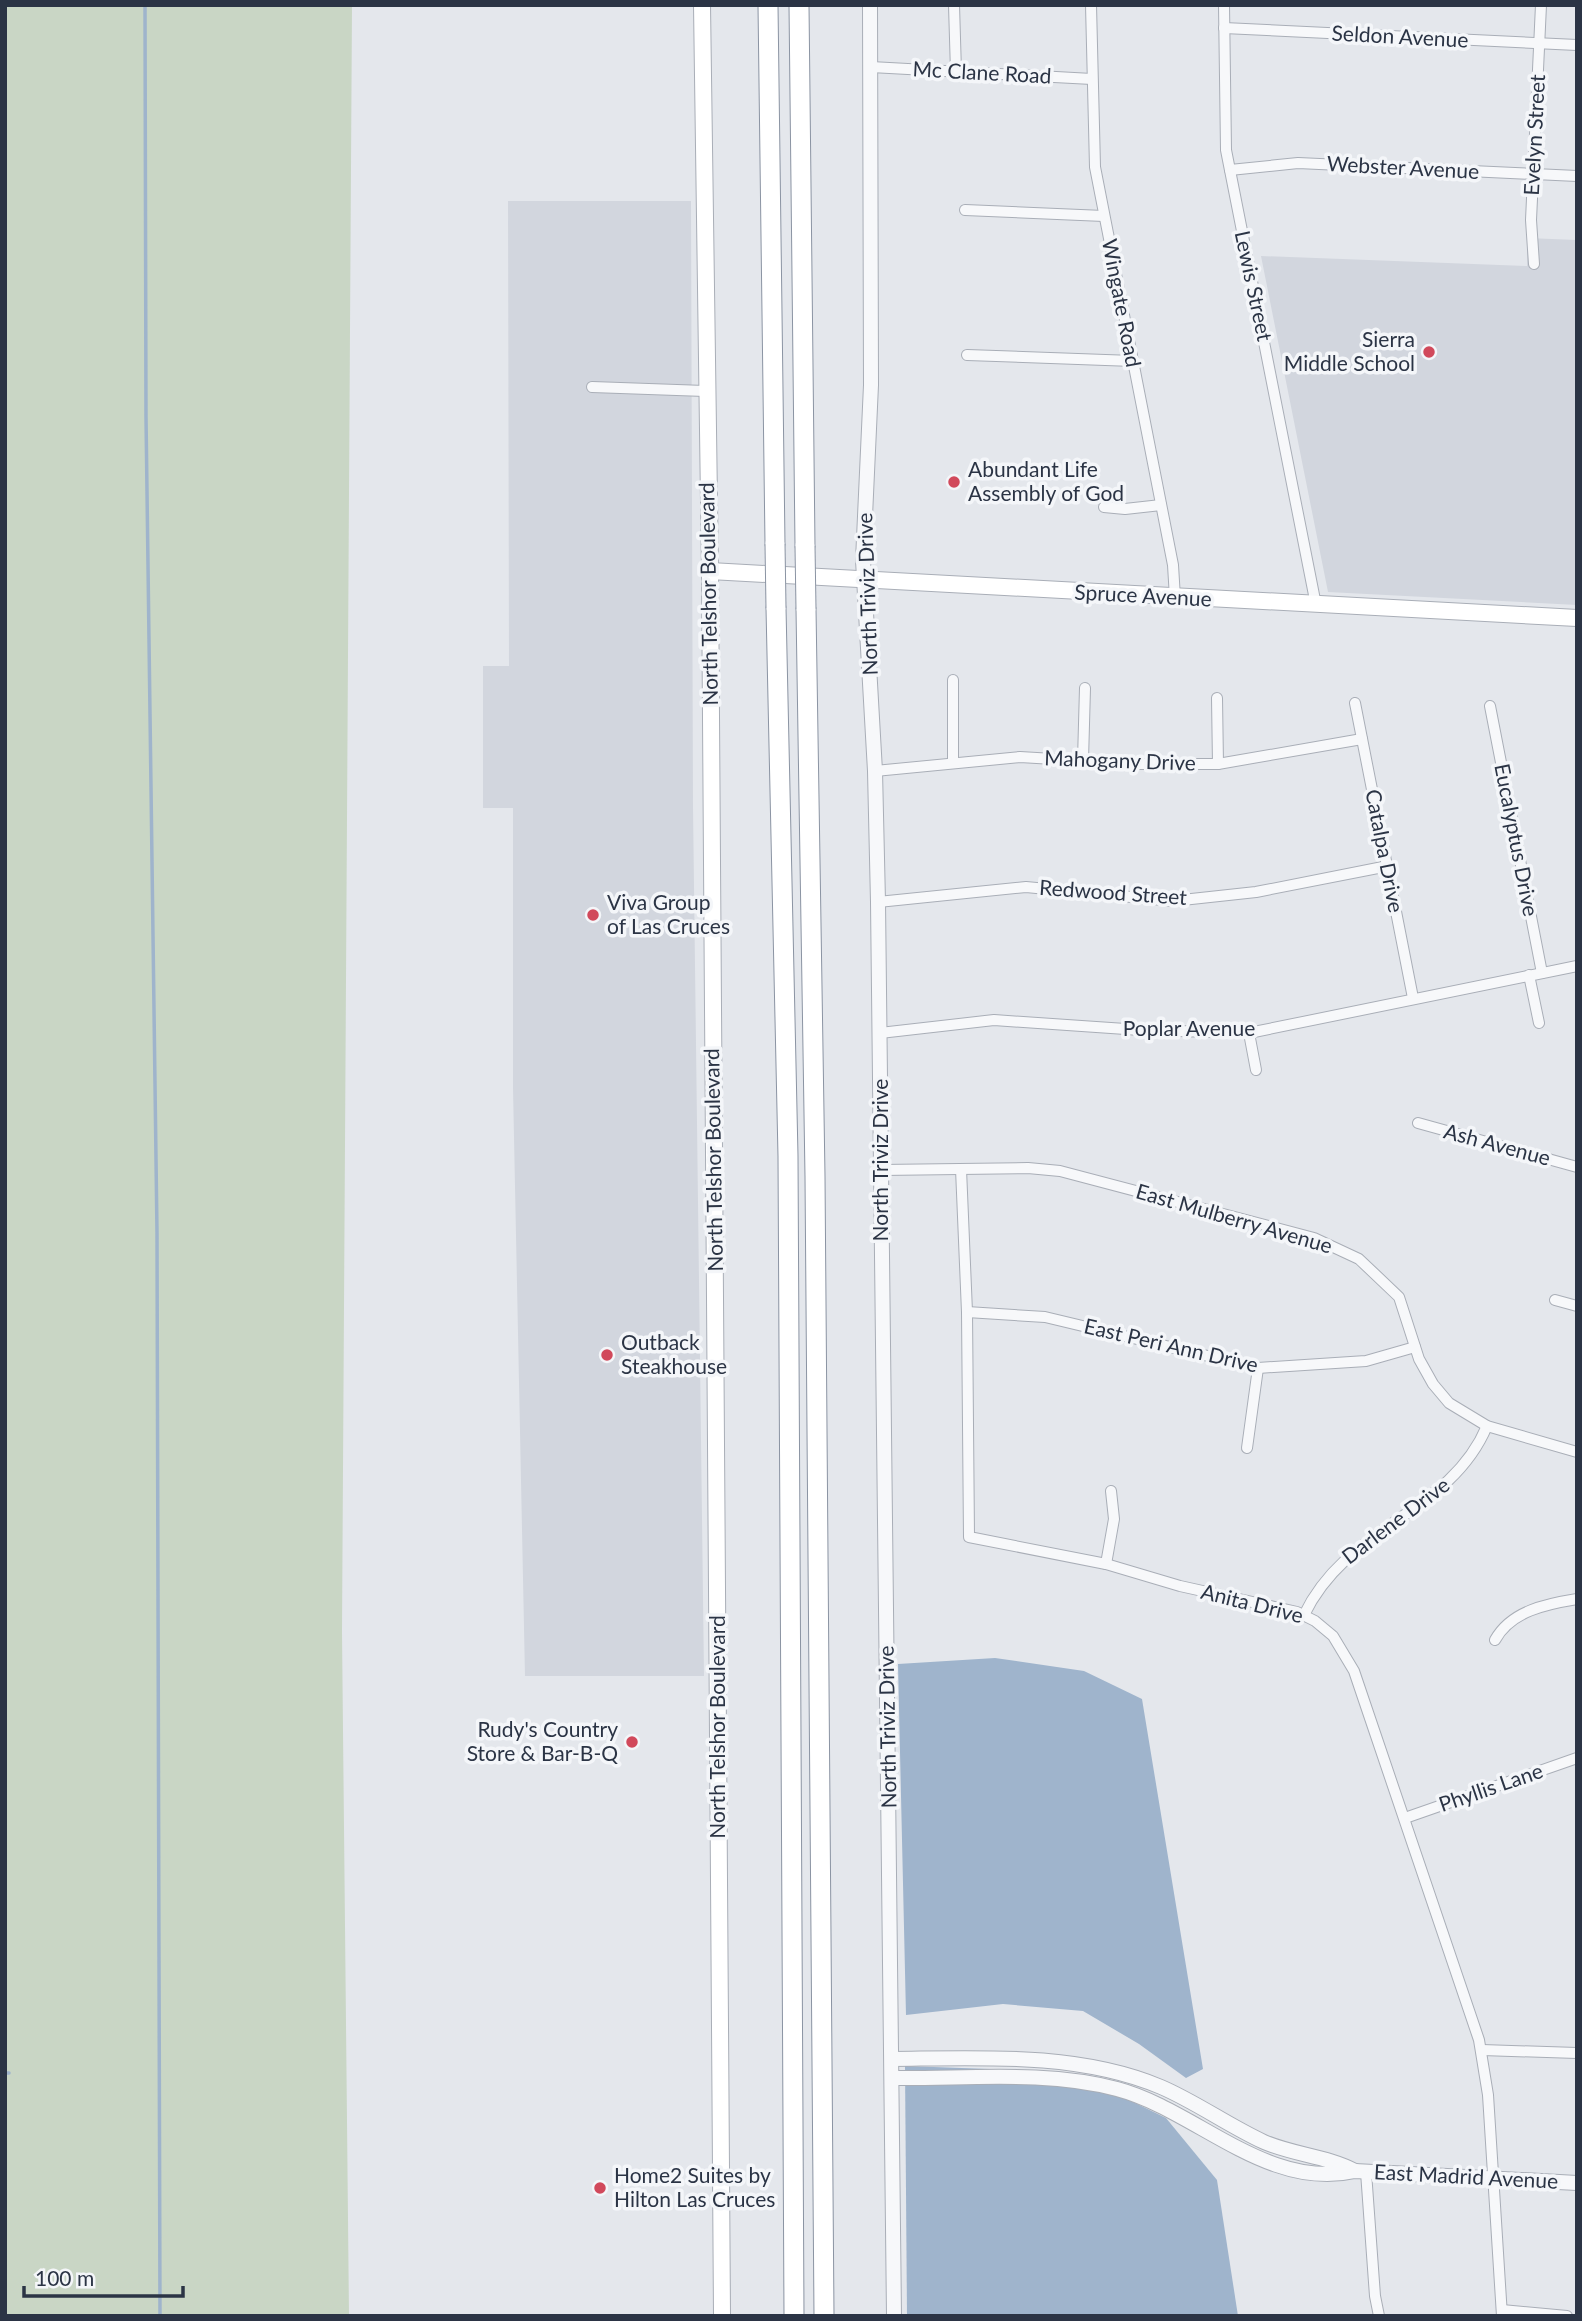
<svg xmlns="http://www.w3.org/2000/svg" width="1582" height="2321" font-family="Lato,sans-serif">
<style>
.built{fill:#d2d6de}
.green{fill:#c9d6c5}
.water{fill:#9fb4cc}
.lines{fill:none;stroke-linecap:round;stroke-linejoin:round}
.stream{stroke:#9fb4cc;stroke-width:3.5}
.minor-casing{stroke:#a9aeb7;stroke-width:12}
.tertiary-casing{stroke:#a9aeb7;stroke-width:16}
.secondary-casing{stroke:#a9aeb7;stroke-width:18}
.motorway-casing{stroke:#8b94a3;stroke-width:21}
.minor{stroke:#f7f8fa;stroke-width:10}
.tertiary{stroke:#f7f8fa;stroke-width:14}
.secondary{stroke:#fff;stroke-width:16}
.motorway{stroke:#fff;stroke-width:19}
.motorway-bridge-casing{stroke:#8b94a3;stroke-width:21;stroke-linecap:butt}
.motorway-bridge{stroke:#fff;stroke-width:19}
.poi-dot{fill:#d1495b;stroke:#f4f6f9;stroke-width:2.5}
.labels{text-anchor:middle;stroke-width:7;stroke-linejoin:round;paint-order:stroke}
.street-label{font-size:21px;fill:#2b3445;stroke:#f4f6f9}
.poi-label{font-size:21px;fill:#2b3445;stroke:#f4f6f9;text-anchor:start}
</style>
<rect width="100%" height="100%" fill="#e4e7ec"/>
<g class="built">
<polygon points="508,201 691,201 693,807 704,1676 525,1676 513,1088 513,808 483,808 483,666 509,666"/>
<polygon points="1527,238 1577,240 1577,605 1328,592 1261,256 1527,266"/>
</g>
<polygon class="green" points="5,5 352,5 342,1632 349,2316 5,2316"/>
<g class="water">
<polygon points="995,1658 1084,1671 1142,1699 1203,2069 1186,2078 1139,2044 1083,2011 1003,2004 906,2015 898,1664"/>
<polygon points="905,2066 990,2069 1086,2079 1166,2118 1217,2180 1238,2316 907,2316"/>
</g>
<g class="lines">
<g class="stream">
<polyline points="145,5 146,417 157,1232 160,2316"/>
<polyline points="5,2073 9,2073"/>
</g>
<defs>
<g id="minor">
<polyline points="954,5 956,72"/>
<polyline points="1091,5 1095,167 1173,565 1175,598"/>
<polyline points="1224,5 1226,150 1316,605"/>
<polyline points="1224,28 1577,45"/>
<polyline points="871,67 1092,79"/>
<polyline points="1230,170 1298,163 1577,176"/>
<polyline points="965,210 1104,216"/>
<polyline points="1534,264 1531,220 1541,5"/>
<polyline points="967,355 1133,361"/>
<polyline points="592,387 705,391"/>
<polyline points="1104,507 1125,509 1161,505"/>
<polyline points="953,680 953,762"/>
<polyline points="1217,698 1218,764"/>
<polyline points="1355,703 1413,998"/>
<polyline points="1490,706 1542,973"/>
<polyline points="1083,760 1085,688"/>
<polyline points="875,771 1020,757 1137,764 1218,764 1362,739"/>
<polyline points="878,902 1026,887 1173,901 1256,892 1388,866"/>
<polyline points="1529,975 1539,1023"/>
<polyline points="880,1033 994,1020 1140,1030 1249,1033 1577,966"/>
<polyline points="1249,1033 1256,1070"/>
<polyline points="1418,1123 1577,1167"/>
<polyline points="961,1169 967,1312 969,1537 1106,1564 1180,1586 1297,1612 1315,1621 1333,1636 1354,1671 1479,2040 1488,2095 1502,2316"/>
<polyline points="881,1170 1028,1168 1060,1171 1314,1238 1359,1259 1399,1297 1419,1359 1433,1384 1449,1403 1487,1426 1577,1452"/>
<polyline points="1555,1300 1577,1306"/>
<polyline points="967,1312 1045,1317 1258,1368 1366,1361 1415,1347"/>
<polyline points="1247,1448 1258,1368"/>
<polyline points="1106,1564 1114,1519 1111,1491"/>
<path d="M1304 1615C1347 1525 1450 1514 1487 1426"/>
<path d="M1495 1640C1511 1611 1546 1604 1577 1599"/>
<polyline points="1405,1818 1577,1758"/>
<polyline points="1482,2050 1577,2053"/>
<polyline points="1366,2172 1375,2296 1379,2316"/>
<polyline points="1502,2310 1567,2316"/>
</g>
<g id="tertiary">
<polyline points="870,5 871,385 863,560 875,771 878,902 894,2316"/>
<path d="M892 2059C980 2058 1078 2052 1161 2087 1196 2102 1229 2126 1264 2142 1294 2155 1327 2156 1355 2171"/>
<path d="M893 2078C966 2079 1046 2070 1117 2089 1196 2110 1267 2191 1355 2171L1577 2183"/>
</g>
<g id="secondary">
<polyline points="702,5 710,571 722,2316"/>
<polyline points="710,571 1577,618"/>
</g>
<g id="motorway">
<polyline points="768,5 775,544"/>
<polyline points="799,5 805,546"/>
<polyline points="776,608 788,1156 794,2316"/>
<polyline points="806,609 815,1176 824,2316"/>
</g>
</defs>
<use href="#minor" class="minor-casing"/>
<use href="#tertiary" class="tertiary-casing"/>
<use href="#secondary" class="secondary-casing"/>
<use href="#motorway" class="motorway-casing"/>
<use href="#minor" class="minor"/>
<use href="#tertiary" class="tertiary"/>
<use href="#secondary" class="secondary"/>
<use href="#motorway" class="motorway"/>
<defs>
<g id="motorway-bridge">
<polyline points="775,544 776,608"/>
<polyline points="805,546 806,609"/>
</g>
</defs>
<use href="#motorway-bridge" class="motorway-bridge-casing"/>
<use href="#motorway-bridge" class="motorway-bridge"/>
</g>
<g class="poi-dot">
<circle cx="1429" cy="352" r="7"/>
<circle cx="954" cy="482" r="7"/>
<circle cx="593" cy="915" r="7"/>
<circle cx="607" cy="1355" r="7"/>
<circle cx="632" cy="1742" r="7"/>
<circle cx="600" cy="2188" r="7"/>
</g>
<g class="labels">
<g class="street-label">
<text transform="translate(1400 37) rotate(3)" y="7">Seldon Avenue</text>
<text transform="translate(982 73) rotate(3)" y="7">Mc Clane Road</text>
<text transform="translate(1535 135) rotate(-87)" y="7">Evelyn Street</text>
<text transform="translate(1403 168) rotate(3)" y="7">Webster Avenue</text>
<text transform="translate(1253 286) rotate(78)" y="7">Lewis Street</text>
<text transform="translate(1121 303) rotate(79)" y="7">Wingate Road</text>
<text transform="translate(709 594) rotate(-91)" y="7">North Telshor Boulevard</text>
<text transform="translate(868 594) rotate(-92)" y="7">North Triviz Drive</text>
<text transform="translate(1143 596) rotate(3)" y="7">Spruce Avenue</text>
<text transform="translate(1120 761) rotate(2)" y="7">Mahogany Drive</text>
<text transform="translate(1516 840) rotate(79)" y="7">Eucalyptus Drive</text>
<text transform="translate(1384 851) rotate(79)" y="7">Catalpa Drive</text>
<text transform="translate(1113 893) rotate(4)" y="7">Redwood Street</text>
<text x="1189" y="1036">Poplar Avenue</text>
<text transform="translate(1497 1145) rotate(15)" y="7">Ash Avenue</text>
<text transform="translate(714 1160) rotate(-91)" y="7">North Telshor Boulevard</text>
<text transform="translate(881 1160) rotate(-90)" y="7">North Triviz Drive</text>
<text transform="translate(1234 1219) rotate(16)" y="7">East Mulberry Avenue</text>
<text transform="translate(1171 1346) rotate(13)" y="7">East Peri Ann Drive</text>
<text transform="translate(1396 1521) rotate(-37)" y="7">Darlene Drive</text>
<text transform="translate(1252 1604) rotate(14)" y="7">Anita Drive</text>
<text transform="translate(718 1727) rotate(-90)" y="7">North Telshor Boulevard</text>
<text transform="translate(888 1727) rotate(-91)" y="7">North Triviz Drive</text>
<text transform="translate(1491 1788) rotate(-19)" y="7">Phyllis Lane</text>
<text transform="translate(1466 2177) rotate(3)" y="7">East Madrid Avenue</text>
</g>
<g class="poi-label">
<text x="1415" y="347" text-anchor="end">Sierra<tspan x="1415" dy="24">Middle School</tspan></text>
<text x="968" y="477">Abundant Life<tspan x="968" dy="24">Assembly of God</tspan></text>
<text x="607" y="910">Viva Group<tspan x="607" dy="24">of Las Cruces</tspan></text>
<text x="621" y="1350">Outback<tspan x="621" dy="24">Steakhouse</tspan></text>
<text x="618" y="1737" text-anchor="end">Rudy's Country<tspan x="618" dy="24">Store &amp; Bar-B-Q</tspan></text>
<text x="614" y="2183">Home2 Suites by<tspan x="614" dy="24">Hilton Las Cruces</tspan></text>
</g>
</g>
<rect width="1582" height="2321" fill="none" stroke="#2b3445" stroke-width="14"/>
<path d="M24 2286v10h159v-10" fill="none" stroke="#2b3445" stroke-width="3.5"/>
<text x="35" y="2286" font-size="21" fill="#2b3445" stroke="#f4f6f9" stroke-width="5" paint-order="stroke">100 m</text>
</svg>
